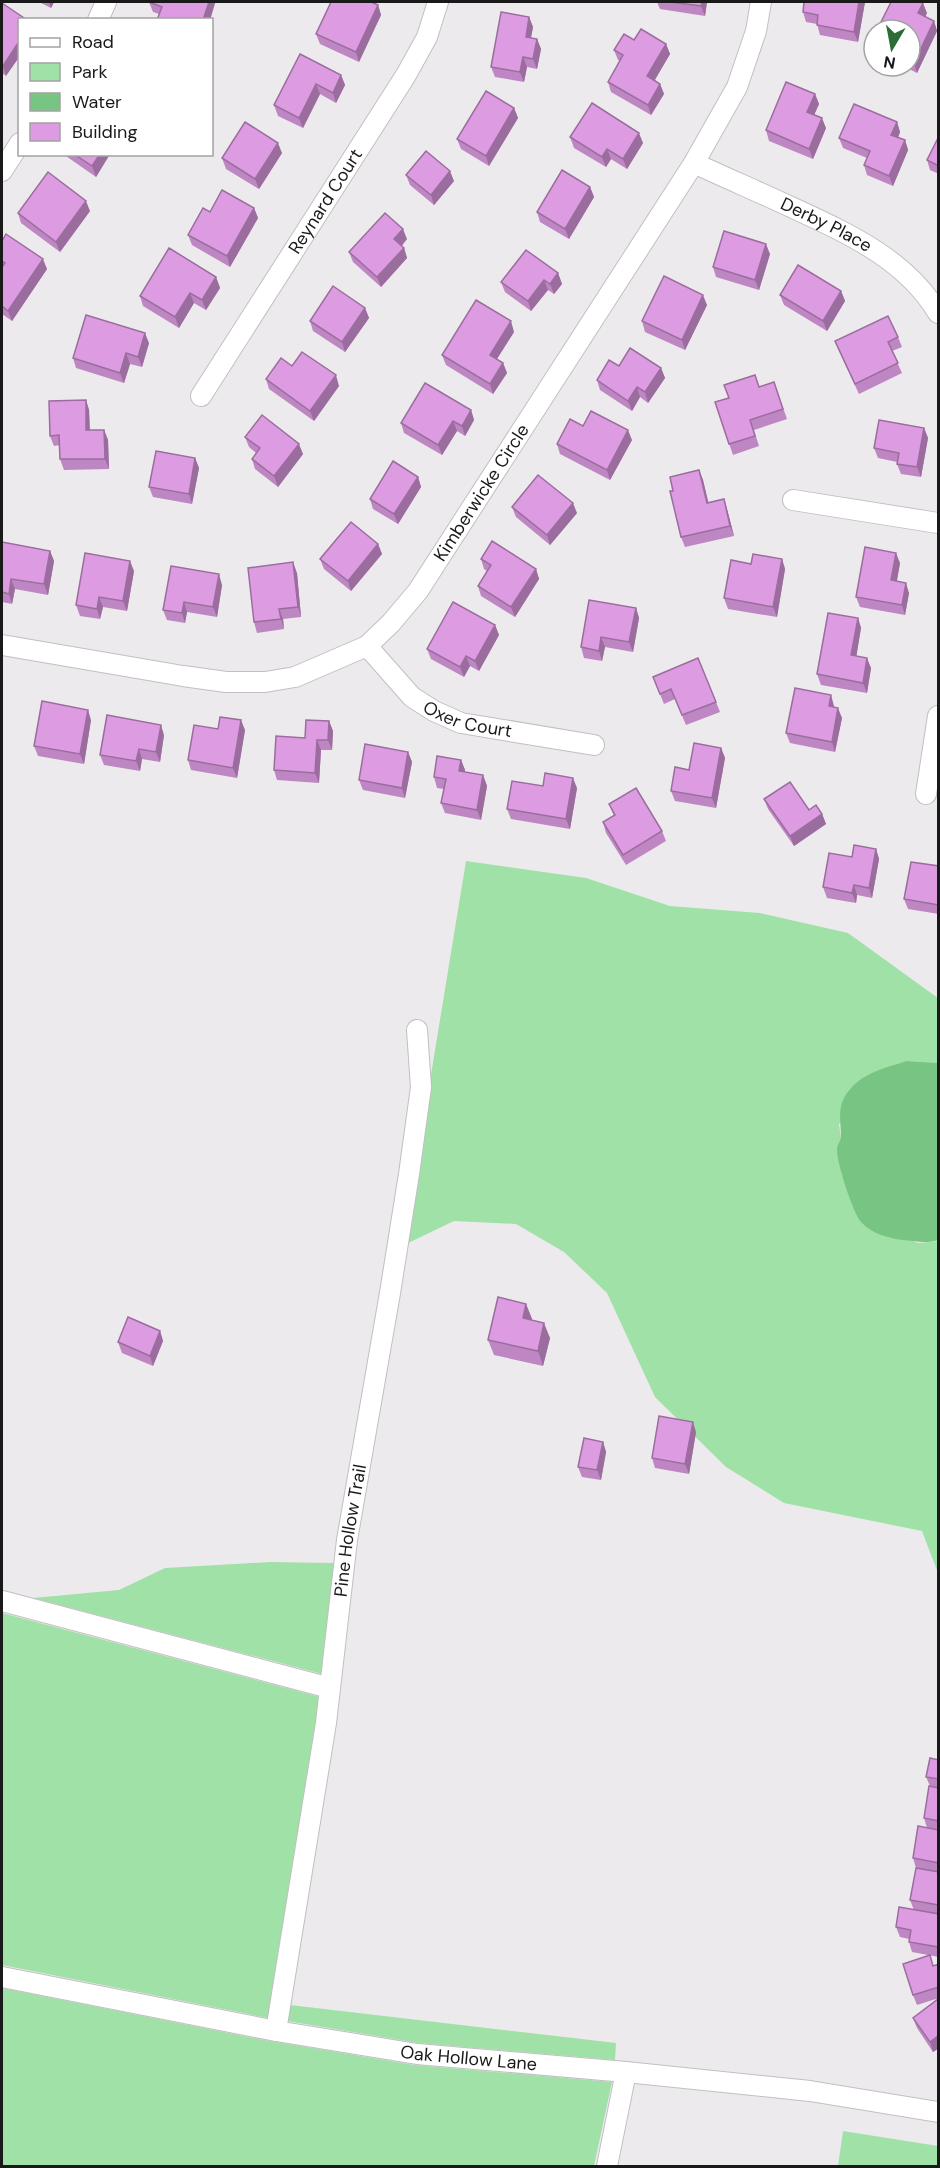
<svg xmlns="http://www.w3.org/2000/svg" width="940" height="2168" font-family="'DM Sans',sans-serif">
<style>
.green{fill:#a0e1a7}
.water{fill:#78c482}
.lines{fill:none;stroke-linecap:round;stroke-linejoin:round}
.street-casing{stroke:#c2bfc2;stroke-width:22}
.street{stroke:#fff;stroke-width:20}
.wall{fill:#be86c2}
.shaded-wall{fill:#9b6d9e}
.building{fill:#dd9ce2;stroke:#9b6d9e;stroke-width:1.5}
.labels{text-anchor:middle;stroke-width:4.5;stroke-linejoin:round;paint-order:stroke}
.street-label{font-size:18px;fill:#1a191a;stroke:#fff}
</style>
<rect width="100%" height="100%" fill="#edeaed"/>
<g class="green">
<polygon points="466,861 586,878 670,906 760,913 848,933 938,998 938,1063 907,1061 839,1124 841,1138 837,1149 842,1175 861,1222 918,1243 938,1241 938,1573 922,1531 784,1503 726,1467 655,1397 607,1293 564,1252 516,1224 454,1221 408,1243 430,1081"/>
<polygon points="270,1562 334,1563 322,1674 33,1598 119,1590 165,1568"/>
<polygon points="2,1613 320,1697 268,2018 2,1965"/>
<polygon points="2,1988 264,2040 415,2065 612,2082 594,2166 2,2166"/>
<polygon points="290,2005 616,2043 615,2060 418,2043 287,2021"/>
<polygon points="843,2131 938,2146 938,2166 838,2166"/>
</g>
<path class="water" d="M907 1061 938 1063V1240C926 1244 915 1241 903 1240 888 1238 872 1234 861 1222 853 1213 836 1161 837 1149 837 1144 841 1141 841 1136 841 1125 838 1111 843 1100 856 1074 882 1069 907 1061Z"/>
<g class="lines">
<defs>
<g id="street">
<polyline points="98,20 106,2"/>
<path id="s1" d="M694 163C726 178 759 192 791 207 847 233 906 259 938 313"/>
<polyline points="2,171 20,143"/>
<path id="s2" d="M201 396 406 75 427 37 438 2"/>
<polyline points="793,500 938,523"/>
<path id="s3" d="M2 645 183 676 226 682H265L295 677 367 646 391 623 418 591 694 163 737 87 756 31 761 2"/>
<path id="s4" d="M367 646 412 697 434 711 461 723 594 745"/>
<polyline points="926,794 938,716"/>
<polyline points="2,1601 330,1688"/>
<path id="s5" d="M2 1977 276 2031 417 2054 626 2072 810 2091 938 2112"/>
<path id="s6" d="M276 2031 326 1723 347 1540 390 1293 409 1174 421 1087 417 1030"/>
<polyline points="607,2166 626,2072"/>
</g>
</defs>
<use href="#street" class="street-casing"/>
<use href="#street" class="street"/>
</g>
<g class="wall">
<polygon points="39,2 54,2 51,8"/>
<polygon points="149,2 215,3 210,20 157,20 159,14 153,12"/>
<polygon points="657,2 707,2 705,16 660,9"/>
<polygon points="865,2 858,42 820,35 817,24 806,22 803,12"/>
<polygon points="2,3 6,76 2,73"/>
<polygon points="378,5 381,15 359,62 320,44 316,34"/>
<polygon points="927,13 925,17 934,21 937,31 917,73 903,66 910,66 910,30"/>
<polygon points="529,17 533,27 531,38 537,39 541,49 537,69 527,67 524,82 495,77 491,67"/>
<polygon points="634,40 666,44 670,54 655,80 660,84 664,94 651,115 611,92 608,82 620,61 618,60 614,50"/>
<polygon points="300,54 341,75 345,85 336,103 320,94 303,128 278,116 274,105"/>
<polygon points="815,94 819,104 814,115 826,128 813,159 769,141 766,130"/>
<polygon points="514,108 518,118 489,166 461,149 457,139"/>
<polygon points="897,122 900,132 898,138 905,140 908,150 893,186 867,175 864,165 867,158 843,148 839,138"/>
<polygon points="939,136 939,174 930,170 927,160"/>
<polygon points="570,137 643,143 627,169 611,159 606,167 574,148"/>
<polygon points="282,153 259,189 226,169 222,158"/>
<polygon points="63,154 110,154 96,177"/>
<polygon points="406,175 454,181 434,205 410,185"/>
<polygon points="590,187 594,197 569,239 540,222 537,212"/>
<polygon points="254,208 258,218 230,267 192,245 188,235 210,212"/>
<polygon points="90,211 60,252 21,223 18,213"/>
<polygon points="407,239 402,246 404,248 407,258 381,287 353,262 349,252"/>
<polygon points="2,241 47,269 12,321 2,314"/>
<polygon points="770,254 759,290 716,277 713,267"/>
<polygon points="558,273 562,284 554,294 548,290 531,311 505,292 501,282"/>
<polygon points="216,277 220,288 206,310 194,303 179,328 143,306 140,296"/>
<polygon points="841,291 845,301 827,331 784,305 780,295"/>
<polygon points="707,305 685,350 645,332 642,321"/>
<polygon points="365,308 369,318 345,352 313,331 310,321"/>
<polygon points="514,332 497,359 503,363 507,373 493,394 446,365 442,355"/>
<polygon points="898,337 902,347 892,351 902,373 859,394 839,351 835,341"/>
<polygon points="149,343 142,367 130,364 124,383 76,368 73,358"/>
<polygon points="292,366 339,386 314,421 269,389 266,379"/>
<polygon points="619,366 661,368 665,378 648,403 640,397 632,411 600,390 597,380"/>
<polygon points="774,382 787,419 754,430 759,446 733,455 715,402"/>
<polygon points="86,400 89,410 90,430 104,430 108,440 109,469 64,470 60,459 60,445 54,446 50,436"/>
<polygon points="471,410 474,420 465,436 457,431 442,455 404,433 401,423"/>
<polygon points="583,426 632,440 610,480 560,454 557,444"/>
<polygon points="924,428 928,438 921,477 901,474 897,464 897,462 878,458 874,448"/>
<polygon points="245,437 303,454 278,487 255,469 252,459 256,453 249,447"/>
<polygon points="195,458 199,468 192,504 153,497 149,487"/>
<polygon points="699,470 703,480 708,503 724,499 727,509 734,536 685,547 681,537 673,491"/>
<polygon points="418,477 421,487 398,524 373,509 370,499"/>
<polygon points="512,507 577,513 550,545 516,517"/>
<polygon points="2,542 50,551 54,561 48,595 15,589 12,604 2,602"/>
<polygon points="378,544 382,554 351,591 324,569 320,559"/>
<polygon points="481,559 536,569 539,579 515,617 481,596 478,586 487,571 484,569"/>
<polygon points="782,559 785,569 777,617 728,609 724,598 751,564"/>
<polygon points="900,563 897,581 909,593 905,615 860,607 856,597"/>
<polygon points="134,571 127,611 103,607 100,619 80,616 76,605"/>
<polygon points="297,573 301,617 283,619 284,629 257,633 254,622"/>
<polygon points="222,585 217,617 187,612 185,623 167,620 163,610"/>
<polygon points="636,608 639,618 633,652 605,647 602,661 584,658 581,647"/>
<polygon points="858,618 861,628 856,656 871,668 867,693 821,685 817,674"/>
<polygon points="495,625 499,635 479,671 470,666 464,677 431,659 427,649"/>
<polygon points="653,677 716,702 720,712 686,725 675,699 664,704"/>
<polygon points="834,706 834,707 842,718 835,752 790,743 786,733"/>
<polygon points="91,720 84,764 38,756 34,746"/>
<polygon points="329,721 333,731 332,750 321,750 319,783 277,780 274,770 305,738"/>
<polygon points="218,729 245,730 237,778 191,770 188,760"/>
<polygon points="164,735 160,762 142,759 140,771 104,765 100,755"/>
<polygon points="721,748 725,758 716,808 675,801 671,791 689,770"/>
<polygon points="408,752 412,762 405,798 363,790 359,780"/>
<polygon points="461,760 465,770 465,772 483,775 487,786 481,820 445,813 441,803 444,789 437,788 434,777"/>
<polygon points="543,786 577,788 570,829 511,819 507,809"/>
<polygon points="764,799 822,814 826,824 794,846 768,809"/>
<polygon points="609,804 662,831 666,841 626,865 606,833 603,822 614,816"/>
<polygon points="876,849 879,859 872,898 857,895 856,903 827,898 823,887 852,857"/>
<polygon points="939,866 939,914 908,909 904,899"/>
<polygon points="526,1304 532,1319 531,1320 550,1338 543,1366 494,1355 488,1340"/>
<polygon points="160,1331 163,1341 153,1366 122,1353 118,1342"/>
<polygon points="696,1432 689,1474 655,1468 652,1458"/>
<polygon points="603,1442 606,1452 601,1480 582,1477 578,1467"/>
<polygon points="939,1760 939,1957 912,1952 909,1942 909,1939 900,1937 896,1927 914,1910 910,1900 916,1868 913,1858 927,1828 924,1818 930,1786 926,1777"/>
<polygon points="939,1964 939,1998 917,2005 913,1995"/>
<polygon points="939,1999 939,2048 933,2052 917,2028 913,2018"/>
</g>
<g class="shaded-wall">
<polygon points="49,2 54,2 51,8"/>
<polygon points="209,2 215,2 215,3 210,20 203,20"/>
<polygon points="702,2 707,2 705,16 701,6"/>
<polygon points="859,2 865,2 858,42 854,32"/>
<polygon points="923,3 927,13 922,24 918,13"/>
<polygon points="378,5 381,15 359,62 356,52"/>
<polygon points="529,17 533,27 529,47 526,37"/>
<polygon points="934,21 937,31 917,73 914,63"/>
<polygon points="537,39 541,49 537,69 533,59"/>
<polygon points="20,40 20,56 6,76 3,66"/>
<polygon points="666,44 670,54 651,86 647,76"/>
<polygon points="523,57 527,67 524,82 520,72"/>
<polygon points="341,75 345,85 336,103 333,93"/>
<polygon points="316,84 320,94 303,128 299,118"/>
<polygon points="660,84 664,94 651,115 648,105"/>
<polygon points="815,94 819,104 811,122 807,112"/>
<polygon points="514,108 518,118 489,166 486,156"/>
<polygon points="822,118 826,128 813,159 809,149"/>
<polygon points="897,122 900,132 895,145 891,135"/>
<polygon points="639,133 643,143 627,169 623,159"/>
<polygon points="905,140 908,150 893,186 889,176"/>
<polygon points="278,143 282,153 259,189 255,179"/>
<polygon points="607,149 611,159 606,167 602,157"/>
<polygon points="100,154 110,154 96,177 92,166"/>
<polygon points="450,171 454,181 434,205 431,195"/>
<polygon points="590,187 594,197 569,239 565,229"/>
<polygon points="86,201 90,211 60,252 56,242"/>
<polygon points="254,208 258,218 230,267 227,256"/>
<polygon points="403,229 407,239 398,249 394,239"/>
<polygon points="766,244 770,254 759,290 755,280"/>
<polygon points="404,248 407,258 381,287 377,277"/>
<polygon points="43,259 47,269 12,321 8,311"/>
<polygon points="558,273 562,284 554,294 550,284"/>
<polygon points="216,277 220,288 206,310 202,300"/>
<polygon points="544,280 548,290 531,311 528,301"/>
<polygon points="841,291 845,301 827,331 823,321"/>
<polygon points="190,293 194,303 179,328 175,317"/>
<polygon points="703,295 707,305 685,350 682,340"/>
<polygon points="365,308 369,318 345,352 342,342"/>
<polygon points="511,321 514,332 493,365 490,355"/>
<polygon points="145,333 149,343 142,367 138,357"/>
<polygon points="126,353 130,364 124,383 120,373"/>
<polygon points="503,363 507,373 493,394 490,384"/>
<polygon points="661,368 665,378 648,403 645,392"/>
<polygon points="336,375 339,386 314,421 310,411"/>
<polygon points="637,387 640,397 632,411 628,401"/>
<polygon points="86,400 89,410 90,440 86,430"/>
<polygon points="471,410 474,420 465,436 462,426"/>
<polygon points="453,421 457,431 442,455 438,445"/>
<polygon points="924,428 928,438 921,477 917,467"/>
<polygon points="104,430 108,440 109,469 105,459"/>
<polygon points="628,430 632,440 610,480 607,470"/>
<polygon points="299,444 303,454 278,487 274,476"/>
<polygon points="195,458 199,468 192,504 189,494"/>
<polygon points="699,470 703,480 711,513 707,503"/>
<polygon points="418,477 421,487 398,524 394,514"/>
<polygon points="724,499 727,509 734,536 730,526"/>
<polygon points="573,503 577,513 550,545 547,535"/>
<polygon points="378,544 382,554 351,591 348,581"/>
<polygon points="50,551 54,561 48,595 44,584"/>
<polygon points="896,553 900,563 895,590 891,580"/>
<polygon points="782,559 785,569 777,617 773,607"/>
<polygon points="130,561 134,571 127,611 123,601"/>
<polygon points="293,562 297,573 301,617 298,607"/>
<polygon points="536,569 539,579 515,617 511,607"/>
<polygon points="219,574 222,585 217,617 213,607"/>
<polygon points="11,579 15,589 12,604 9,594"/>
<polygon points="906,583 909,593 905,615 902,605"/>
<polygon points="99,597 103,607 100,619 97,609"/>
<polygon points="184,602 187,612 185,623 182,613"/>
<polygon points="636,608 639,618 633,652 629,642"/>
<polygon points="279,609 283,619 284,629 281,619"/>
<polygon points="858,618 861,628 855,665 851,655"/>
<polygon points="495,625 499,635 479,671 475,661"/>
<polygon points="601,637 605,647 602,661 599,651"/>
<polygon points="466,656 470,666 464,677 460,667"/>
<polygon points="867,658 871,668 867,693 863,683"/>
<polygon points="831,695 834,706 832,716 829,706"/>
<polygon points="838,708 842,718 835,752 832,742"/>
<polygon points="88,710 91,720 84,764 80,754"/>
<polygon points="241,720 245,730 237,778 233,768"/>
<polygon points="329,721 333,731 332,750 328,740"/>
<polygon points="161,725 164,735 160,762 156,752"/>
<polygon points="317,740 321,750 319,783 315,773"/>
<polygon points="721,748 725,758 716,808 712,798"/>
<polygon points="139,749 142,759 140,771 136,761"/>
<polygon points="408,752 412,762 405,798 402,788"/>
<polygon points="461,760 465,770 463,781 459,771"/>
<polygon points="483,775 487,786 481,820 477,810"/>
<polygon points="573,778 577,788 570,829 566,819"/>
<polygon points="822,814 826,824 794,846 790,836"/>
<polygon points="876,849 879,859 872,898 869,888"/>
<polygon points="854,885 857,895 856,903 852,893"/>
<polygon points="526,1304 532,1319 528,1333 523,1318"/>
<polygon points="544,1323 550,1338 543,1366 538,1351"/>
<polygon points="160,1331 163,1341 153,1366 150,1356"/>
<polygon points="693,1422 696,1432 689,1474 685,1464"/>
<polygon points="603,1442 606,1452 601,1480 597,1470"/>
<polygon points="939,2035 939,2048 933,2052 930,2042"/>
</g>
<g class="building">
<polygon points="149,2 209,2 203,20 157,20 162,7"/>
<polygon points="331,2 371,2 378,5 356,52 316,34"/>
<polygon points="671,2 702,2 701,6"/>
<polygon points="804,2 859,2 854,32 817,25 818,15 803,12"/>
<polygon points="891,2 920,2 923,3 918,13 934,21 914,63 910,61 910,30 877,30"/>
<polygon points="2,3 27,20 20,20 20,40 3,66 2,65"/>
<polygon points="501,12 529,17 526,37 537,39 533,59 523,57 520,72 491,67"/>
<polygon points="641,29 666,44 647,76 660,84 648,105 608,82 623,55 614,50 624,34 634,40"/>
<polygon points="300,54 341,75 333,93 316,84 299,118 274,105"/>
<polygon points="786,82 815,94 807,112 822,118 809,149 766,130"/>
<polygon points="486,91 514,108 486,156 457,139"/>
<polygon points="592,103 639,133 623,159 607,149 602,157 570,137"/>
<polygon points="854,104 897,122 891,135 905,140 889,176 864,165 870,151 839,138"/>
<polygon points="245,122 278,143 255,179 222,158"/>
<polygon points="939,136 939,166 927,160"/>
<polygon points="426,151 450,171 431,195 406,175"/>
<polygon points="74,154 100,154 92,166"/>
<polygon points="562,170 590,187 565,229 537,212"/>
<polygon points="48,172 86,201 56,242 18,213"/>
<polygon points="222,190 254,208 227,256 188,235 203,208 210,212"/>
<polygon points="385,213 403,229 394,239 404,248 377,277 349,252"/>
<polygon points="724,231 766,244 755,280 713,267"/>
<polygon points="6,234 43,259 8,311 2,306 2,267 5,263 2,261 2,241"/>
<polygon points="169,248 216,277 202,300 190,293 175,317 140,296"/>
<polygon points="526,250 558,273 550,284 544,280 528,301 501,282"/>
<polygon points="798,265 841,291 823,321 780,295"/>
<polygon points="664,276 703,295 682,340 642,321"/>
<polygon points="333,286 365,308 342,342 310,321"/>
<polygon points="476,300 511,321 490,355 503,363 490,384 442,355"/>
<polygon points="86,315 145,333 138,357 126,353 120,373 73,358"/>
<polygon points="888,316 898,337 888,342 898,363 855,384 835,341"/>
<polygon points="630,348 661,368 645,392 637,387 628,401 597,380 609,360 619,366"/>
<polygon points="302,352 336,375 310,411 266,379 281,358 292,366"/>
<polygon points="755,375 759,387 774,382 783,409 750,420 755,436 729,444 715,402 729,398 724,385"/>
<polygon points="425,383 471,410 462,426 453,421 438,445 401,423"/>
<polygon points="86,400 86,430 104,430 105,459 60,459 59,435 50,436 49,401"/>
<polygon points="591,411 628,430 607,470 557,444 570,419 583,426"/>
<polygon points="262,415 299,444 274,476 252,459 260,448 245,437"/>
<polygon points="879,420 924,428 917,467 897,464 899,453 874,448"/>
<polygon points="156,451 195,458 189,494 149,487"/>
<polygon points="393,461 418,477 394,514 370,499"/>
<polygon points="699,470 707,503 724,499 730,526 681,537 670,491 673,491 670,477"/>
<polygon points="538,475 573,503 547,535 512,507"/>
<polygon points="351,522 378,544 348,581 320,559"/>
<polygon points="492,541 536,569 511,607 478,586 491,565 481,559"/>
<polygon points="2,542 50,551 44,584 11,579 9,594 2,592"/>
<polygon points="865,547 896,553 891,580 906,583 902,605 856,597"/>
<polygon points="85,553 130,561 123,601 99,597 97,609 76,605"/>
<polygon points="753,554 782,559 773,607 724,598 731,560 751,564"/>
<polygon points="293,562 298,607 279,609 281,619 254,622 248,568"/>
<polygon points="171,566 219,574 213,607 184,602 182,613 163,610"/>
<polygon points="589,600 636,608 629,642 601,637 599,651 581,647"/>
<polygon points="453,602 495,625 475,661 466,656 460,667 427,649"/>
<polygon points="828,613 858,618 851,655 867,658 863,683 817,674"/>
<polygon points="698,658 716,702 682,715 671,689 660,694 653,677"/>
<polygon points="795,688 831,695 829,706 838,708 832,742 786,733"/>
<polygon points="42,701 88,710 80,754 34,746"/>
<polygon points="107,715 161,725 156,752 139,749 136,761 100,755"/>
<polygon points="220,717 241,720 233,768 188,760 194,725 218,729"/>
<polygon points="306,720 329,721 328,740 317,740 315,773 274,770 276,736 305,738"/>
<polygon points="694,743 721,748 712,798 671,791 675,767 689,770"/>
<polygon points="365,744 408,752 402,788 359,780"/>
<polygon points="437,756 461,760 459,771 483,775 477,810 441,803 446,779 434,777"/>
<polygon points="545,773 573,778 566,819 507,809 512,781 543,786"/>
<polygon points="790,782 809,810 816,805 822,814 790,836 764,799"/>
<polygon points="636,788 662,831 623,855 603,822 615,815 609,804"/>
<polygon points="854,845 876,849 869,888 854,885 852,893 823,887 829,853 852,857"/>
<polygon points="911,862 939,866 939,905 904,899"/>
<polygon points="498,1297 526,1304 523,1318 544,1323 538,1351 488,1340"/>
<polygon points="128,1317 160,1331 150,1356 118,1342"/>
<polygon points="659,1416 693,1422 685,1464 652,1458"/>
<polygon points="584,1438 603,1442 597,1470 578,1467"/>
<polygon points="930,1758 939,1760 939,1779 926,1777"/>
<polygon points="929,1786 939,1788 939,1821 924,1818"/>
<polygon points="918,1826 939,1830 939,1863 913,1858"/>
<polygon points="916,1868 939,1872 939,1905 910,1900"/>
<polygon points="899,1907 939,1914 939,1947 909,1942 911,1930 896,1927"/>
<polygon points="930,1955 933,1966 939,1964 939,1987 913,1995 903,1964"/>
<polygon points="938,1999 939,2035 930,2042 913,2018"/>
</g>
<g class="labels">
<g class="street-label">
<text dy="6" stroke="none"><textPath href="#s2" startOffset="231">Reynard Court</textPath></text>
<text dy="6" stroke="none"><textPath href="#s1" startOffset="146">Derby Place</textPath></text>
<text dy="6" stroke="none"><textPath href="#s3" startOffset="567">Kimberwicke Circle</textPath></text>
<text dy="6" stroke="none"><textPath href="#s4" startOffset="129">Oxer Court</textPath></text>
<text dy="6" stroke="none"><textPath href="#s6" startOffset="506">Pine Hollow Trail</textPath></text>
<text dy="6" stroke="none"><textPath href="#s5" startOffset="474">Oak Hollow Lane</textPath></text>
</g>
</g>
<rect width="940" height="2168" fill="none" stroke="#1a191a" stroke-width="6"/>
<rect x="18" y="18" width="195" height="138" fill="#ffffff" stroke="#a3a3a3" stroke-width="1.5"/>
<rect x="30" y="38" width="30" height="9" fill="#ffffff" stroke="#a3a3a3" stroke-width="1.5"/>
<text x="72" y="48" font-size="18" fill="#1a191a">Road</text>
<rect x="30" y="63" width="30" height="18" fill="#a0e1a7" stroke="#a3a3a3" stroke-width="1.5"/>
<text x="72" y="78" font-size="18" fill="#1a191a">Park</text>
<rect x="30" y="93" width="30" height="18" fill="#78c482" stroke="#a3a3a3" stroke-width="1.5"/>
<text x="72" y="108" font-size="18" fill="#1a191a">Water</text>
<rect x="30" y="123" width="30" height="18" fill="#dd9ce2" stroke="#a3a3a3" stroke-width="1.5"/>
<text x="72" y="138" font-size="18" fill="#1a191a">Building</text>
<g transform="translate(892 48) rotate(190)"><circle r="28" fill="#ffffff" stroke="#a3a3a3" stroke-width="1.5"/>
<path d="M0-4.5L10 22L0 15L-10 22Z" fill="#2a6d37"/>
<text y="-9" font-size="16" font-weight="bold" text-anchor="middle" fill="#1a191a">N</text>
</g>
</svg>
